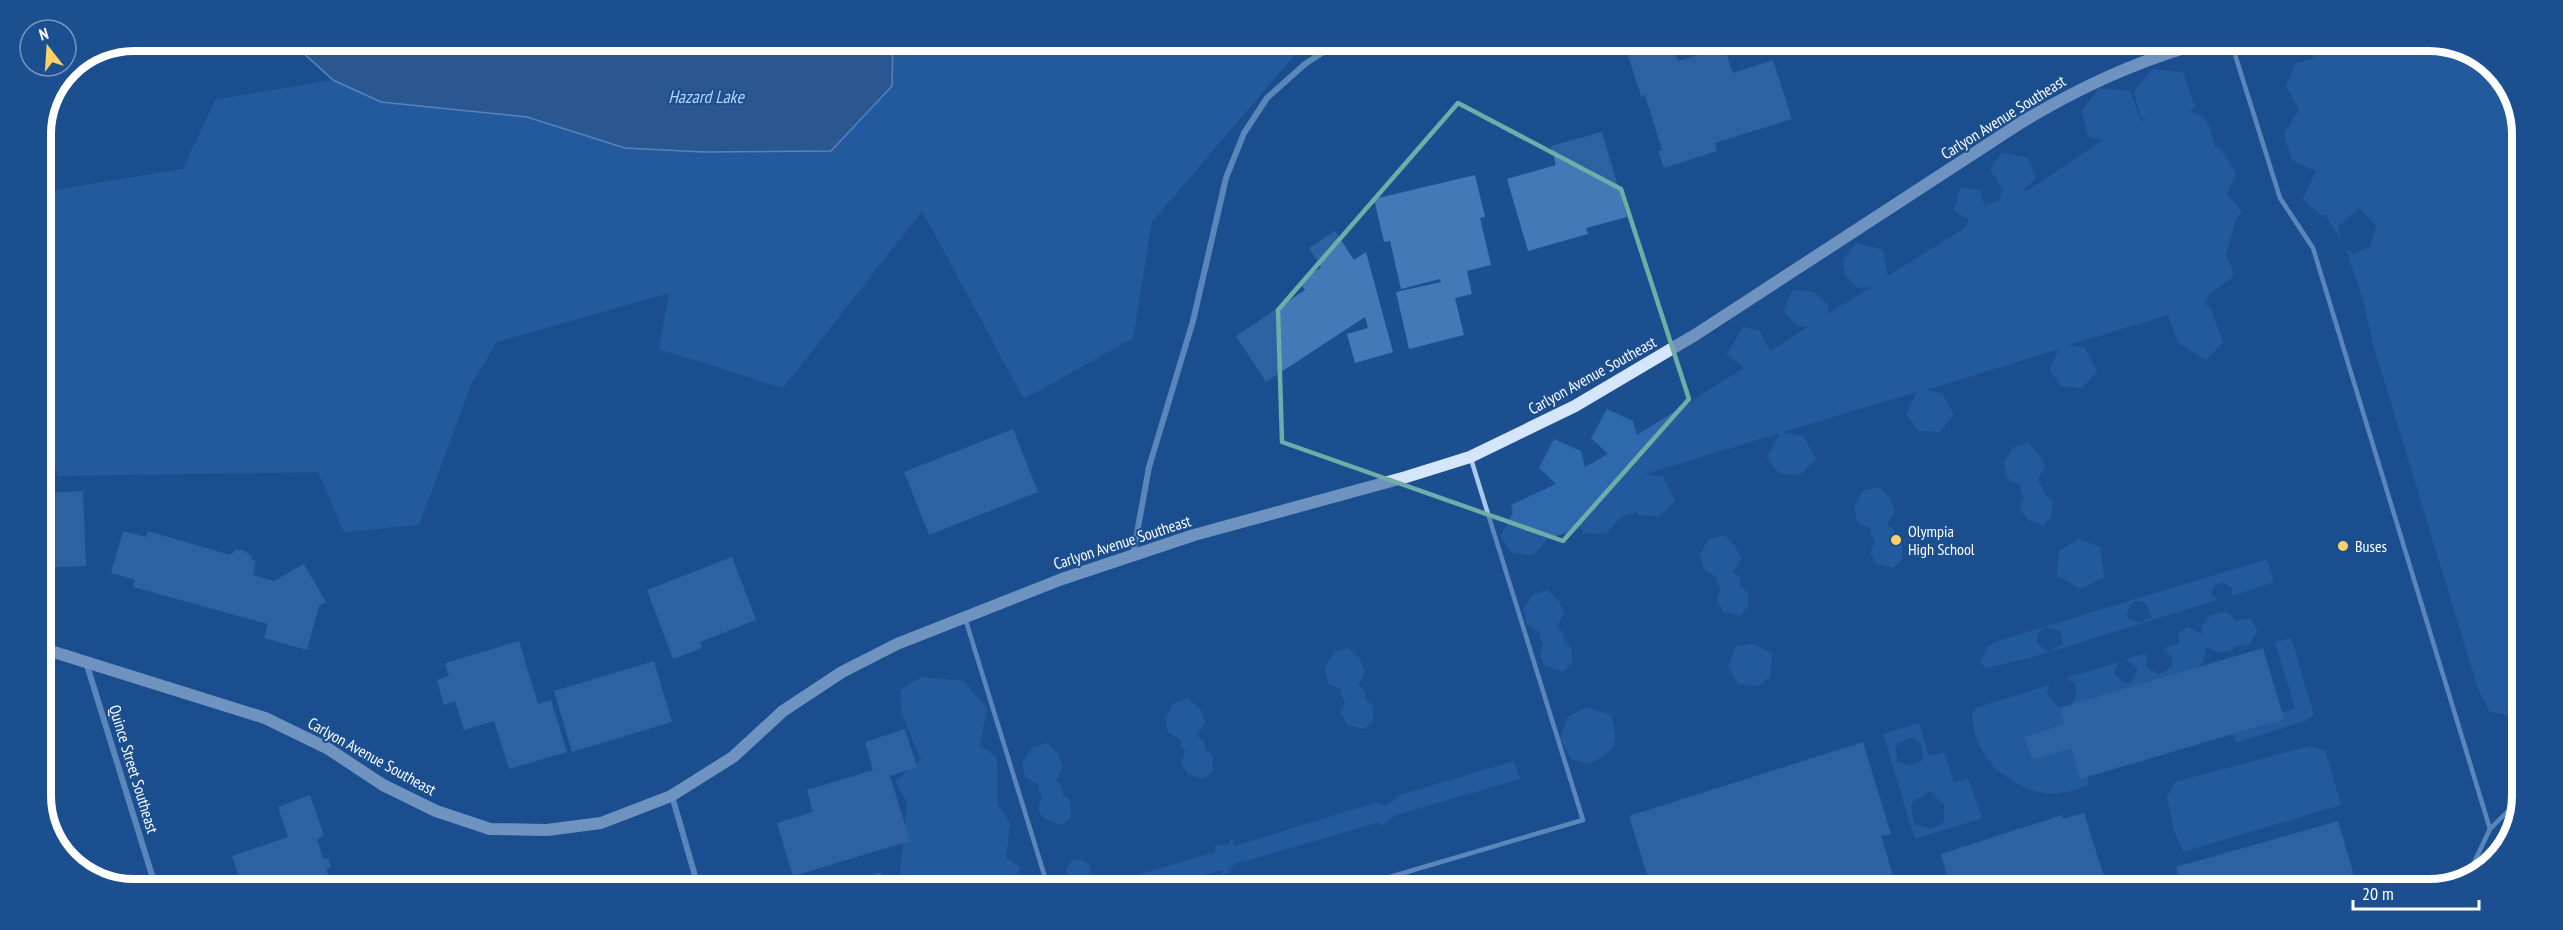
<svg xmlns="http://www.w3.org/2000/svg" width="2563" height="930" font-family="'PT Sans Narrow',sans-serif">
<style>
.green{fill:#2e69ad;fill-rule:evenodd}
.water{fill:#3c6290;stroke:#9cc4f0;stroke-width:1.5}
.building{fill:#4478b7}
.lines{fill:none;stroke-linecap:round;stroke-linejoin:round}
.lane{stroke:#a9c9ee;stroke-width:4.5}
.street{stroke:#a9c9ee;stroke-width:6}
.secondary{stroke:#d6e6fa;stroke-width:12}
.marked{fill:none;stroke:#6fada8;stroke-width:4.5;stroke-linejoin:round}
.poi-dot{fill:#ffd166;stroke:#1b4f8f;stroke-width:2}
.labels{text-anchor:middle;stroke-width:4.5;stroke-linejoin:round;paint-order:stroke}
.street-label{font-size:16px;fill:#fff;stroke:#1b4f8f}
.poi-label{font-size:16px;fill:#fff;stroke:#1b4f8f;text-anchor:start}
.water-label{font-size:18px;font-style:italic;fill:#b5d3f5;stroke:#1b4f8f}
.rim{fill:none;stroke:#fff;stroke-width:8}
</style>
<rect width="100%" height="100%" fill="#1b4f8f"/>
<g class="green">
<polygon points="893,42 1305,43 1152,222 1133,338 1024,399 922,211 783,388 659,349 669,293 497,342 472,382 419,525 344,532 318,472 59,476 41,446 41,192 183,169 215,100 333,80 381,102 527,117 625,148 704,152 831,151 892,87"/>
<polygon points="2313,45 2366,45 2362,55 2380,49 2373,45 2459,45 2503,77 2522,127 2518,717 2490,712 2479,692 2373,344 2363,299 2346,249 2354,254 2370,247 2376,226 2359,208 2338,226 2341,240 2325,214 2321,215 2303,199 2316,171 2292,160 2284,134 2299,110 2286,85 2296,63 2313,59"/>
<path d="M2152 69 2183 72 2195 107 2190 112C2210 115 2211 131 2215 148L2219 147 2236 173 2227 194 2242 212 2235 222 2226 254 2234 276 2209 294 2205 306 2210 307 2223 342 2206 360 2178 343 2168 315 2069 345 2085 348 2097 371 2082 388 2061 386 2049 369 2059 349 1926 390 1942 393 1954 415 1940 432 1919 431 1906 414 1917 392 1783 432 1803 436 1816 459 1801 475 1780 474 1767 457 1780 433 1645 474 1663 477 1675 501 1659 516 1639 515 1636 512 1621 517 1606 534 1585 533 1581 528 1548 539 1533 555 1512 553 1500 537 1513 512 1511 505 1556 484 1539 468 1554 439 1581 451 1585 467 1608 454 1591 438 1607 409 1633 421 1637 435 1744 368 1727 354 1743 327 1760 331 1770 351 1808 327 1797 325 1784 312 1792 290 1813 292 1828 304V314L1871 287 1858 288 1845 275 1843 259 1856 243 1883 250 1888 276 1965 228 1969 220 1954 210 1960 188 1980 190 1985 206 2000 200 2002 189 1990 169 2002 153 2028 158 2036 178 2024 189 2027 191 2102 141 2088 136 2082 111 2099 88 2130 91 2141 121 2148 120 2141 118 2134 92Z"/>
<polygon points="2027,443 2039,454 2045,467 2037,480 2043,487 2044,494 2052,500 2052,516 2043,525 2027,519 2020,509 2024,497 2020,491 2021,486 2007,478 2004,463 2013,448"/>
<polygon points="1878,487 1889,497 1895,511 1887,524 1894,530 1894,538 1902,544 1902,560 1893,568 1877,564 1870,553 1875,541 1870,534 1871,529 1857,522 1854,507 1863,491"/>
<polygon points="1724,535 1735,546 1741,559 1733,572 1740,578 1740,586 1748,592 1748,608 1739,616 1723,611 1717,600 1720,588 1717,582 1717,577 1704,569 1700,554 1709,539"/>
<polygon points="2079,539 2100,547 2104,577 2080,589 2057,575 2059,551"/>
<path d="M2267 559 2274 582 2232 596V588L2222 582 2214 586 2211 593 2217 600 2033 657 1986 668 1980 663 1988 647 1998 641ZM2139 600 2146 604 2152 617 2139 623 2126 616 2130 604ZM2047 627 2061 631 2063 644 2048 652 2037 642 2038 633Z"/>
<polygon points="1547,590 1559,601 1564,614 1557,627 1563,633 1564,641 1571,647 1572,663 1563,672 1544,665 1540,655 1543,643 1539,637 1540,632 1527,624 1523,609 1533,595"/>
<polygon points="2227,612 2236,621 2251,618 2257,632 2248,645 2235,646 2233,650 2219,653 2207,647 2203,661 2198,667 2070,705 2076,698 2075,683 2066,678 2119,662 2114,673 2124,683 2131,683 2138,670 2126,659 2147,653 2146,667 2159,675 2172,666 2172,656 2163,648 2179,644 2178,633 2188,627 2204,635 2201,627 2210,615"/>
<polygon points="2291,638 2314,715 2307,720 2236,743 2233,733 2295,708 2275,642"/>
<polygon points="1754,644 1772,654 1770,677 1759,686 1739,684 1728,667 1736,646"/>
<polygon points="1348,648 1360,659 1365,672 1358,685 1365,691 1365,699 1373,705 1373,721 1364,729 1348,725 1341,714 1345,702 1341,696 1341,690 1328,683 1325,668 1334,652"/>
<polygon points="922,677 964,681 987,709 980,745 997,758 998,805 1010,823 1006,858 1020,867 1017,887 905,886 900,873 907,803 895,781 921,760 902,714 900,690"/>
<path d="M2049 685 2046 693 2059 708 2064 724 2024 737 2031 759 2071 748 2080 778 2087 777 2089 785C2075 790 2058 796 2043 793 2005 786 1969 751 1973 711L1976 708Z"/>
<polygon points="1188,698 1200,709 1205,722 1197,735 1204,742 1205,749 1212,755 1213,771 1203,779 1188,774 1181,763 1185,751 1181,745 1181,740 1168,732 1165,718 1174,703"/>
<path d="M1586 707 1611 715C1620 746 1616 748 1590 764L1571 759 1560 738 1568 717Z"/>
<path d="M1919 723 1929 756 1944 752 1954 783 1968 778 1982 818 1915 839 1883 734ZM1910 737 1921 744 1923 760 1910 766 1898 762 1895 746ZM1930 791 1944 804V822L1931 829 1914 824 1911 803Z"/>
<polygon points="1046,743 1058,754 1063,767 1056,781 1062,787 1063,795 1070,800 1071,817 1061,825 1043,818 1038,809 1042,796 1038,790 1039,785 1025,777 1022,762 1032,748"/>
<polygon points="2310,746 2325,750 2341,805 2183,852 2173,827 2167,796 2175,782"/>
<polygon points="1514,761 1520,779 1396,815 1381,826 1379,822 1243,862 1238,862 1223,876 1221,870 1162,887 1096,887 1216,852 1215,846 1229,844 1232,838 1235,846 1377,802 1386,806 1400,795"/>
<polygon points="1072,860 1082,860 1089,865 1094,887 1071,887 1066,869"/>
</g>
<polygon class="water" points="253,41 893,42 892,86 831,151 704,152 625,148 527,117 381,102 333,80 300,50"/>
<g class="building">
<polygon points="1624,44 1672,44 1678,61 1724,47 1733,73 1773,60 1792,119 1715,143 1717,151 1664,168 1658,151 1662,150 1645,95 1641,96"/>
<polygon points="1871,44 1910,44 1910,45 1874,56"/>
<polygon points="1946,44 1970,44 1970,45 1948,51"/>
<polygon points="1602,132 1627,217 1586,228 1588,234 1528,251 1507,179 1556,165 1551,146"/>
<polygon points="1475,175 1485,217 1480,218 1491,265 1467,271 1472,294 1455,298 1464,335 1409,349 1396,292 1441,282 1440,279 1401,289 1390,241 1384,242 1374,199"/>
<polygon points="1335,231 1354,260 1366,252 1393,352 1355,363 1347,334 1368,328 1365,317 1266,382 1236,336 1305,290 1299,282 1321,267 1309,248"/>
<polygon points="1013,429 1038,492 929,535 904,472"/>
<polygon points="83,491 86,566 41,568 41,493"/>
<polygon points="123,531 146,537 148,531 230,555 235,550 243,550 251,555 252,560 256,561 253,575 274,581 304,564 326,602 319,606 307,650 264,638 268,624 133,587 135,580 111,573"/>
<polygon points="732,557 756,620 700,642 702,648 673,659 647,590"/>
<polygon points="519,641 538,704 551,700 567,752 509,769 494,721 464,730 455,701 444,705 437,680 449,676 445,663"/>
<polygon points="2263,648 2284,719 2080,779 2071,748 2032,760 2024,737 2064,724 2059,708"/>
<polygon points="654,661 672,722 572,752 554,691"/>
<polygon points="905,729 917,767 890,776 910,841 793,876 777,823 813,812 807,790 873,770 865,742"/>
<polygon points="1863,742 1891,834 1881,836 1897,888 1651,888 1629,816"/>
<polygon points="310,795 324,836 317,839 323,859 328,858 331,867 326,869 331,885 242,885 232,856 288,837 278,807"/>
<polygon points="2084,813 2105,880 2100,883 2102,889 1929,888 1928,886 1948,880 1941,854 2062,815 2063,819"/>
<polygon points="2338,821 2358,889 2183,889 2176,867"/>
<polygon points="881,872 885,886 835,886"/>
</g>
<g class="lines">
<g class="lane">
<polyline points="2232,45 2280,198 2313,248 2490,829"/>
<polyline points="965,618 1048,887"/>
<polyline points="2467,877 2490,829 2518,801"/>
<polyline points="1356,887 1583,820 1471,459"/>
</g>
<g class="street">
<polyline points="1133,555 1149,467 1193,321 1226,178 1244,133 1267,98 1305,64 1337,43"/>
<polyline points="86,662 155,885"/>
<polyline points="672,796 698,886"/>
</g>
<path class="secondary" d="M41 648 265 718 327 748 383 785 436 811 490 829 547 830 601 823 671 796 733 757 783 711 842 672 897 644 1062 579 1194 535 1406 477 1470 457 1575 406 1695 335 2022 122C2079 88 2130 64 2194 45"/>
</g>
<path d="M0 0H2563V930H0ZM1458 103 1621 189 1689 399 1563 541 1282 442 1278 310Z" fill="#1b4f8f" fill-opacity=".55" fill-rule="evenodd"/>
<path class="marked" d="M1458 103 1621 189 1689 399 1563 541 1282 442 1278 310Z"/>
<g class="poi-dot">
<circle cx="1896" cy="540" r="6"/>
<circle cx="2343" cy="546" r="6"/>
</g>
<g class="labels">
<g class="street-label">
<text transform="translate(2003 117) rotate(-32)" y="6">Carlyon Avenue Southeast</text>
<text transform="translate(1592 375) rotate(-29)" y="6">Carlyon Avenue Southeast</text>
<text transform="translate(1122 542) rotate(-18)" y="6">Carlyon Avenue Southeast</text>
<text transform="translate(372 756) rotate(29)" y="6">Carlyon Avenue Southeast</text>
<text transform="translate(134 769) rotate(73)" y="6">Quince Street Southeast</text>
</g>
<g class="poi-label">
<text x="1908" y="537">Olympia<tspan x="1908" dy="18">High School</tspan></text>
<text x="2355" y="552">Buses</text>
</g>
<g class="water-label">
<text x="706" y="103">Hazard Lake</text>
</g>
</g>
<path d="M0 0H2563V930H0ZM134 51H2429A83 83 0 0 1 2512 134V796A83 83 0 0 1 2429 879H134A83 83 0 0 1 51 796V134A83 83 0 0 1 134 51Z" fill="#1b4f8f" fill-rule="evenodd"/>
<path class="rim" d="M134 51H2429A83 83 0 0 1 2512 134V796A83 83 0 0 1 2429 879H134A83 83 0 0 1 51 796V134A83 83 0 0 1 134 51Z"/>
<g transform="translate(48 48) rotate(343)"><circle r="28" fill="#1b4f8f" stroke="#7695bc" stroke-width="1.5"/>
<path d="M0-4.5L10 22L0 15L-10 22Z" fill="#ffd166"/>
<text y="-9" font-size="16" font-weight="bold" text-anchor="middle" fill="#ffffff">N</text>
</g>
<path d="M2353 900v9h126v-9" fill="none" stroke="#ffffff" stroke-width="3"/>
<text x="2362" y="900" font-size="18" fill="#ffffff" stroke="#1b4f8f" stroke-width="4.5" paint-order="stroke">20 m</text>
</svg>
